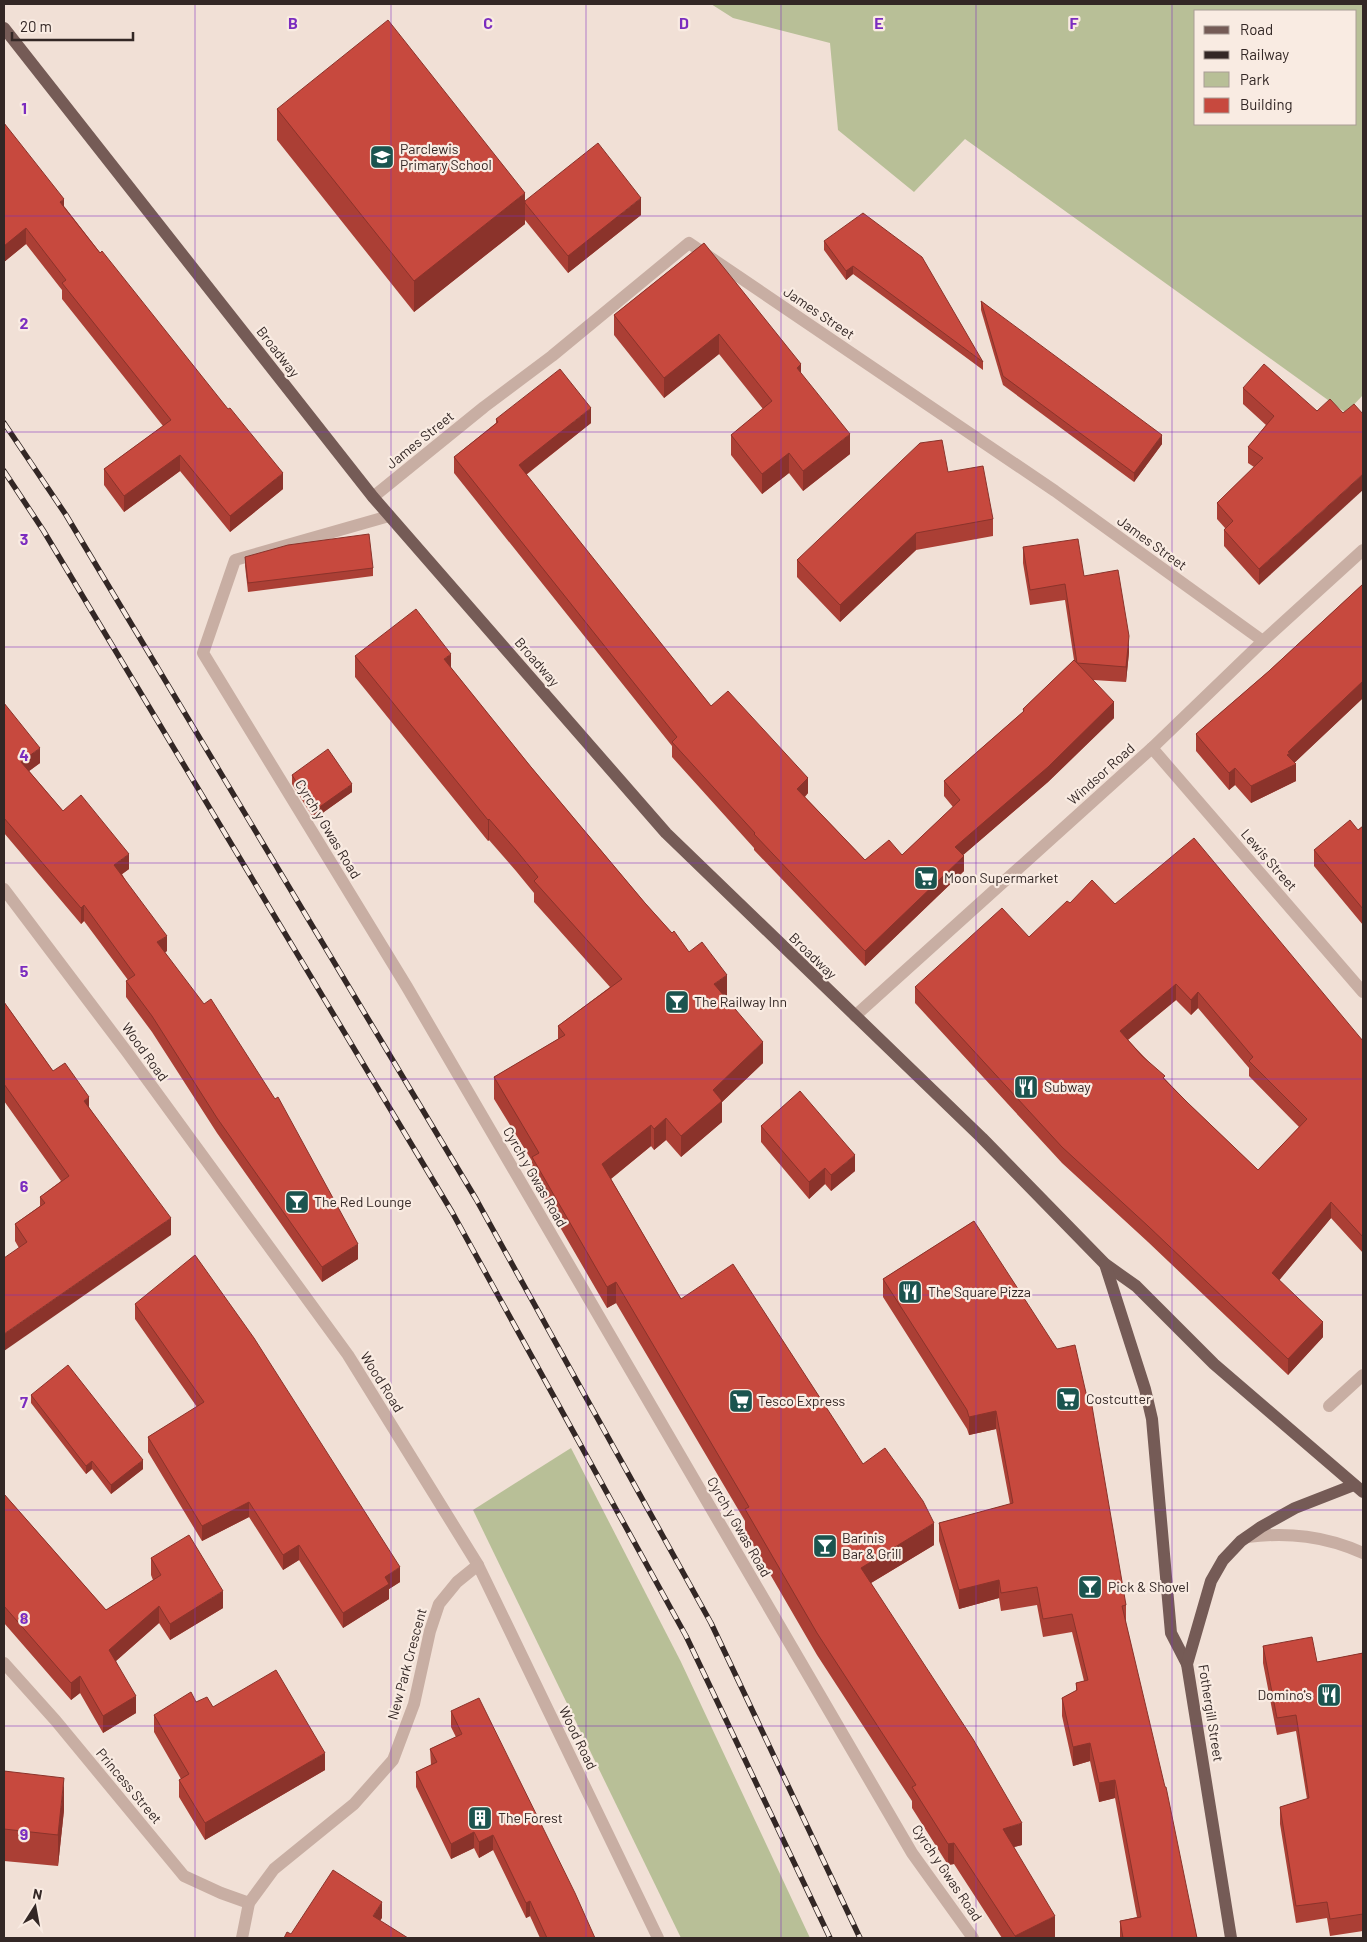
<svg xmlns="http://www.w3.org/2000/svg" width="1367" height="1942" font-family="Barlow,sans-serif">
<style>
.green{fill:#b8bf97;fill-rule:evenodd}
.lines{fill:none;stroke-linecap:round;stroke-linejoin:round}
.minor{stroke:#c8aea3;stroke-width:12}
.major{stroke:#755b56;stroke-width:12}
.rail-casing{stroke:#332725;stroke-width:5.5}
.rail{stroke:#f9ebe2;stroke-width:4;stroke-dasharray:11;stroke-linecap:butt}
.wall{fill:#ab3f35;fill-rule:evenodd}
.shaded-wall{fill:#8b332b}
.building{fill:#c7493e;stroke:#8b332b;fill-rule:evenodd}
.grid{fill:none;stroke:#7b2cbf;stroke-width:1;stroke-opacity:0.55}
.labels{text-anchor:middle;stroke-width:4.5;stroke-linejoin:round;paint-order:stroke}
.poi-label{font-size:14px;fill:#332725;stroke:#f9ebe2;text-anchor:start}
.street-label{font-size:14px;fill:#332725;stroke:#f9ebe2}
.grid-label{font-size:16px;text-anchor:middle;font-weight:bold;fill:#7b2cbf;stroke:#f9ebe2;stroke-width:4.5;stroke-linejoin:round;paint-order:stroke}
</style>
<rect width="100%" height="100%" fill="#f1e0d6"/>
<g class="green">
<path d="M711 4H1363V395L1346 413 965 139 914 192 838 130 830 43 733 18ZM1196 11H1356V124H1196Z"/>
<polygon points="571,1448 681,1662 810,1938 681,1938 473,1510"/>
</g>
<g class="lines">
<g class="minor">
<polyline points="373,497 484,407 552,356 689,243 1055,491 1263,641"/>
<polyline points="389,516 235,560 203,653 407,987 912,1853 973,1938"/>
<polyline points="1152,748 1363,992"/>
<polyline points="4,889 127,1052 348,1355 478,1565 658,1938"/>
<polyline points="855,1016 1152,748 1263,641 1363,550"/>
<polyline points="1329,1406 1363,1375"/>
<path d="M1247 1537C1289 1532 1325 1536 1363 1553"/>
<polyline points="4,1663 56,1721 184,1876 221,1893 249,1903"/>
<polyline points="242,1938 249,1903 274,1869 354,1804 393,1760 414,1704 430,1631 439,1604 457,1582 478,1565"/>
</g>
<g class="major">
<polyline points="4,28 373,497 666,833 982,1138 1105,1264 1136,1286 1214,1364 1363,1492"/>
<polyline points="1105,1264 1145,1389 1152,1419 1171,1633 1187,1664"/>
<polyline points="1231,1938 1187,1664 1211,1581 1223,1560 1241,1541 1261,1527 1295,1508 1354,1485"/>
</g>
<defs>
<g id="rail">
<polyline points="4,423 66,515 476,1199 711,1623 860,1938"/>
<polyline points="4,471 43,530 452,1212 686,1636 830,1938"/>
</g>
</defs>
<use href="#rail" class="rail-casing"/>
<use href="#rail" class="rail"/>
</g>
<g class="wall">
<polygon points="277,109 525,201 641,215 568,273 525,220 525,224 414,312 277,140"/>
<polygon points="4,123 64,206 283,489 230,532 180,471 124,512 104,485 104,469 163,426 62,299 62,290 26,244 4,262"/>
<polygon points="824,241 983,362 983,370 853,274 846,280 824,250"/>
<polygon points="704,243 801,373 850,454 803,491 789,473 762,494 731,455 731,435 763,409 719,354 664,398 614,335 614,315"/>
<polygon points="981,301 1162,444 1134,482 1003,385 981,310"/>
<polygon points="1243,388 1317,411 1259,585 1224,546 1224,530 1225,528 1217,519 1217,503 1254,467 1248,463 1248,447 1266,425 1243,404"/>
<polygon points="496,419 591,423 526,475 711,706 808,793 805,797 865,860 902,855 953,807 944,796 944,781 1023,712 1023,709 1074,660 1065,600 1030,605 1023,563 1023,547 1084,576 1129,652 1126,682 1093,680 1114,718 1048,782 963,855 964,871 865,966 754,850 754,848 672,757 672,746 454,473 454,457 496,423"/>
<polygon points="948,472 993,519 993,536 916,550 840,622 797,577 797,560"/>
<polygon points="245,557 373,568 373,576 248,592 245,566"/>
<polygon points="1363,584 1363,698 1294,763 1296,781 1251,803 1235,785 1229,790 1196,751 1196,734 1269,671"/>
<polygon points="355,656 451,668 531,767 645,903 689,952 727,996 725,997 763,1063 722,1102 722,1122 681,1157 666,1140 654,1150 651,1146 611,1179 681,1299 863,1464 934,1545 871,1583 1022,1845 1014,1847 1055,1937 1054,1938 1002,1938 954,1864 948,1865 912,1808 912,1801 817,1655 745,1531 745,1521 616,1303 607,1308 532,1179 532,1161 494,1099 494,1077 558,1039 558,1026 610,987 534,902 534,893 516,871 489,840 488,841 355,677"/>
<polygon points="4,703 40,763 29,771 63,811 129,869 122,874 167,951 165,952 358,1259 322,1282 217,1133 152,1032 126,997 126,981 128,980 84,921 81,924 4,833"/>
<polygon points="292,775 352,792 314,819 292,784"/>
<polygon points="1363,826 1363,925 1314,866 1314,850 1358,830"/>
<path d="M1070 903 1115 904 1363 1041V1253L1331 1218 1279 1280 1323 1337 1288 1375 1148 1242 1062 1163 915 1003V987L1029 937ZM1176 1000 1191 1015 1198 1008 1249 1068V1076L1299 1127 1258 1170 1188 1103 1128 1040Z"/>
<polygon points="4,1002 53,1071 89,1107 171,1235 19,1248 15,1241 15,1224 40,1206 40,1197 61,1181 4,1101"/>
<polygon points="761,1126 855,1171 831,1191 825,1184 809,1199 761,1142"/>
<polygon points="974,1221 1126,1605 1126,1623 1197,1938 1120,1938 1120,1921 1137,1917 1115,1798 1099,1802 1090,1761 1073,1766 1062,1716 1062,1698 1076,1691 1076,1683 1084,1681 1072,1632 1043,1637 1037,1605 1001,1611 999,1598 959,1609 939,1541 939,1523 1010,1504 996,1429 969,1435 967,1429 883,1297 883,1279"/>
<polygon points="135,1304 400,1582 389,1589 389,1599 343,1628 299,1560 283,1570 249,1517 202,1541 148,1452 148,1437 197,1407 135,1319"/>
<polygon points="31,1395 143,1469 111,1494 92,1469 86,1474 31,1403"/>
<polygon points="4,1494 106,1610 153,1580 151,1575 151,1558 223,1608 170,1640 159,1623 116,1661 136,1713 103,1733 80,1693 71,1700 4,1623"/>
<polygon points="1263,1646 1317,1662 1363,1653 1363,1931 1330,1936 1327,1918 1296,1923 1280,1824 1280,1807 1307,1799 1296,1731 1277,1735 1263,1663"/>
<polygon points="196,1702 213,1707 325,1770 205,1840 179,1797 179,1780 181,1779 154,1732 154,1715"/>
<polygon points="451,1711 595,1938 540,1938 530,1916 526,1918 493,1850 479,1858 474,1848 451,1859 416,1787 416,1772 431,1765 430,1749 456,1737 451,1727"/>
<polygon points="4,1771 64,1810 58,1866 4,1861"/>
</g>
<g class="shaded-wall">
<polygon points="525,193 525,224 414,312 414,281"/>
<polygon points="641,198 641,215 568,273 568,256"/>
<polygon points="64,199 64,215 60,202"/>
<polygon points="26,228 26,244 4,262 4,246"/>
<polygon points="853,266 853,274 846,280 846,271"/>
<polygon points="719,334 719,354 664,398 664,378"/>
<polygon points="801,364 801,384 797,368"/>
<polygon points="591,408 591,423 519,480 519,465"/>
<polygon points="850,434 850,454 803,491 803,471"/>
<polygon points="1162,435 1162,444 1134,482 1134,473"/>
<polygon points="789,453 789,473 762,494 762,474"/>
<polygon points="180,455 180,471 124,512 124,496"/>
<polygon points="283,473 283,489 230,532 230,516"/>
<polygon points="1363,474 1363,490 1259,585 1259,569"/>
<polygon points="916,533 916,550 840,622 840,605"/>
<polygon points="1129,636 1129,652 1126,682 1126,667"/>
<polygon points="451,654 451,675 444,659"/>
<polygon points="1363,681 1363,698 1290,767 1296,764 1296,781 1251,803 1251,786"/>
<polygon points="1114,702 1114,718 1048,782 955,862 955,847"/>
<polygon points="40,748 40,763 21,777 21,762"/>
<polygon points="1235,768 1235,785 1229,790 1229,773"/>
<polygon points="808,778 808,793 797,804 797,789"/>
<polygon points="352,784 352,792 314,819 314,811"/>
<polygon points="489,819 489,840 488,841 488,820"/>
<polygon points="129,854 129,869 114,880 114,865"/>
<polygon points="964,856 964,871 865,966 865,951"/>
<polygon points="84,905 84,921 81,924 81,908"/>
<polygon points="167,936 167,951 157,958 157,942"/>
<polygon points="727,975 727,996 714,1006 714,984"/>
<polygon points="1176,984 1176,1000 1120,1046 1120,1031"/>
<polygon points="1198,992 1198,1008 1191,1015 1191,1000"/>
<polygon points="763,1042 763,1063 722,1102 722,1122 681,1157 681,1136 713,1090"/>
<polygon points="89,1097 89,1114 84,1101"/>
<polygon points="666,1118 666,1140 654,1150 654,1129"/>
<polygon points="651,1125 651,1146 602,1186 602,1164"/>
<polygon points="855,1155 855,1171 831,1191 831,1175"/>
<polygon points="825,1168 825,1184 809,1199 809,1182"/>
<polygon points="1331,1202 1331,1218 1272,1289 1272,1273"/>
<polygon points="171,1218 171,1235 4,1351 4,1334"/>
<polygon points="358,1244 358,1259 322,1282 322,1267"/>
<polygon points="616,1282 616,1303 607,1308 607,1287"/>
<polygon points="1323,1322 1323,1337 1288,1375 1288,1359"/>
<polygon points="996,1411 996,1429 969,1435 969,1417"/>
<polygon points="143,1460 143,1469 111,1494 111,1485"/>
<polygon points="92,1461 92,1469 86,1474 86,1466"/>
<polygon points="249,1502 249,1517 202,1541 202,1526"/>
<polygon points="934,1523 934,1545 861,1589 861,1568"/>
<polygon points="299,1545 299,1560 283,1570 283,1555"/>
<polygon points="400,1567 400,1582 389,1589 389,1599 343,1628 343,1613 385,1577"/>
<polygon points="999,1580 999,1598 959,1609 959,1590"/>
<polygon points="223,1591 223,1608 170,1640 170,1624"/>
<polygon points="159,1606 159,1623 109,1667 109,1650"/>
<polygon points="80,1676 80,1693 71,1700 71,1683"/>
<polygon points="136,1696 136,1713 103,1733 103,1716"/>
<polygon points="1090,1743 1090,1761 1073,1766 1073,1747"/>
<polygon points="325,1753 325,1770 205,1840 205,1823"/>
<polygon points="64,1778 64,1810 58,1866 58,1835"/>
<polygon points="1115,1780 1115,1798 1099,1802 1099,1783"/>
<polygon points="1022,1823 1022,1845 1003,1850 1003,1829"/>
<polygon points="474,1832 474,1848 451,1859 451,1844"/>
<polygon points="493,1835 493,1850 479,1858 479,1842"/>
<polygon points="954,1843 954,1864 948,1865 948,1844"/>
<polygon points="530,1901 530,1916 526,1918 526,1903"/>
<polygon points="382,1902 382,1918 373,1932 373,1916"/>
<polygon points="1055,1916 1055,1937 1054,1938 1015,1938 1015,1936"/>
</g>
<g class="building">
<polygon points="388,20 525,193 414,281 277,109"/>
<polygon points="4,123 64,199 60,202 100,253 102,251 228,409 230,408 283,473 230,516 180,455 124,496 104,469 171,420 62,283 66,280 26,228 4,246"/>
<polygon points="598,143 641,198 568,256 525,203 525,201"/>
<polygon points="863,213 922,257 983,362 853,266 846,271 824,241"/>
<polygon points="704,243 801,364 797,368 850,434 803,471 789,453 762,474 731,435 772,401 719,334 664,378 614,315"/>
<polygon points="981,301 1162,435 1134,473 1003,376"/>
<polygon points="1264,364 1317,411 1330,399 1343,413 1354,404 1363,414 1363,474 1259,569 1224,530 1233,521 1217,503 1263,458 1248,447 1274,416 1243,388"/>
<polygon points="560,369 591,408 519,465 711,706 728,691 808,778 797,789 865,860 889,840 902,855 960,800 944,781 1024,711 1023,709 1074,660 1077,663 1065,584 1030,590 1023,547 1078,539 1084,576 1118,570 1129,636 1126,667 1077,663 1114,702 1048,767 955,847 964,856 865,951 754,834 755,833 672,742 677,737 454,457 498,422 496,419"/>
<polygon points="942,440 948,472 983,466 993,519 916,533 840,605 797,560 920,443"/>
<polygon points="369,534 373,568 248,583 245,557 288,545"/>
<polygon points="1363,584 1363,681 1288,752 1290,753 1287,755 1296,764 1251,786 1235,768 1229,773 1196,734 1269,671"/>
<polygon points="416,609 451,654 444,659 531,767 645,903 672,933 674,931 689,952 702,942 727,975 714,984 763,1042 713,1090 722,1101 681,1136 666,1118 654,1129 651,1125 602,1164 681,1299 733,1264 863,1464 885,1448 923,1501 934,1523 861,1568 973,1739 1022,1823 1003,1829 1055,1916 1015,1936 954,1843 948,1844 912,1787 916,1785 817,1633 745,1509 749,1507 616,1282 607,1287 532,1157 539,1153 494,1077 565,1035 558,1026 622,979 534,881 538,877 516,850 489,819 488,820 355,656"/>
<polygon points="4,703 40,748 21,762 63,811 81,795 129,854 114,865 167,936 157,942 204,1004 211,999 275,1099 278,1097 358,1244 322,1267 217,1118 152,1016 126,981 135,975 84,905 81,908 4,818"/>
<polygon points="328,749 352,784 314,811 292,775"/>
<polygon points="1350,820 1358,830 1363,826 1363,909 1314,850"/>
<path d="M1194 838 1363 1041V1237L1331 1202 1272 1273 1323 1322 1288 1359 1148 1226 1062 1147 915 987 1002 908 1029 937 1067 901 1070 903 1092 880 1115 904ZM1176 984 1191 1000 1198 992 1253 1057 1249 1061 1307 1119 1258 1170 1188 1103 1163 1078 1165 1076 1142 1056 1120 1031Z"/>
<polygon points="4,1002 53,1071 65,1063 89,1097 84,1101 171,1218 4,1334 4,1258 27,1242 15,1224 45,1203 40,1197 69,1176 4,1084"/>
<polygon points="800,1091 855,1155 831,1175 825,1168 809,1182 761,1126"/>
<polygon points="974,1221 1057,1349 1075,1345 1089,1406 1092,1406 1126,1605 1122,1606 1165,1787 1166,1787 1197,1938 1123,1938 1120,1921 1141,1917 1115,1780 1099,1783 1090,1743 1073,1747 1062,1698 1077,1690 1076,1683 1088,1680 1072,1614 1043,1619 1037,1587 1001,1593 999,1580 959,1590 939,1523 1013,1503 996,1411 969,1417 967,1410 883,1279"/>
<polygon points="195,1255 254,1338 400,1567 385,1577 389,1584 343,1613 299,1545 283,1555 249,1502 202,1526 148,1437 204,1402 135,1304"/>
<polygon points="68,1365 143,1460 111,1485 92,1461 86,1466 31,1395"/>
<polygon points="4,1494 106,1610 161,1575 151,1558 189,1535 223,1591 170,1624 159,1606 109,1650 136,1696 103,1716 80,1676 71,1683 4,1606"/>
<polygon points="1312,1637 1317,1662 1363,1653 1363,1914 1330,1919 1327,1902 1296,1906 1280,1807 1309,1798 1296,1715 1277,1718 1263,1646"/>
<polygon points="276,1670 325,1753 205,1823 179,1780 189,1774 154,1715 191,1692 196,1702 207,1697 213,1707"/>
<polygon points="479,1698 575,1893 595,1938 547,1938 530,1901 526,1903 493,1835 479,1842 474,1832 451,1844 416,1772 437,1762 430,1749 462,1734 451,1711"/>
<polygon points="4,1771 64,1778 58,1835 4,1829"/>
<polygon points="333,1870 382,1902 373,1916 408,1938 284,1938 287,1932 291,1934"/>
</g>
<path class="grid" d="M195 4V1938M391 4V1938M586 4V1938M781 4V1938M976 4V1938M1172 4V1938M4 216H1363M4 432H1363M4 647H1363M4 863H1363M4 1079H1363M4 1295H1363M4 1510H1363M4 1726H1363"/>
<defs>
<symbol id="school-square" viewBox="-11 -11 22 22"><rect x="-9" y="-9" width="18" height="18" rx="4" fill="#1b544f" stroke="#f9ebe2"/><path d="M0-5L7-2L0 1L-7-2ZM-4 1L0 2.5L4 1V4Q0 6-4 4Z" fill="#fff"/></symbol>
<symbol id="supermarket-square" viewBox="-11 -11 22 22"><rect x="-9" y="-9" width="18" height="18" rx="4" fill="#1b544f" stroke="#f9ebe2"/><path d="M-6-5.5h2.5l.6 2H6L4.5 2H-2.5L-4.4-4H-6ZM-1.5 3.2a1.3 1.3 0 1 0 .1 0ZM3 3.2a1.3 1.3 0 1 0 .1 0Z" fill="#fff"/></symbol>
<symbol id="bar-square" viewBox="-11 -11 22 22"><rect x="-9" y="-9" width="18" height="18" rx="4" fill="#1b544f" stroke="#f9ebe2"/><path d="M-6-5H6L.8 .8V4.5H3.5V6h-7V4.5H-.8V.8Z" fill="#fff"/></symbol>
<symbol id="restaurant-square" viewBox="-11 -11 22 22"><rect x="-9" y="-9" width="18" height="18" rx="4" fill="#1b544f" stroke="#f9ebe2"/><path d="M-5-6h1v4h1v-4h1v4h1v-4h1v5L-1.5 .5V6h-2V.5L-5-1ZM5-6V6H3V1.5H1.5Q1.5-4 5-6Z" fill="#fff"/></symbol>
<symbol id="building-square" viewBox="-11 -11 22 22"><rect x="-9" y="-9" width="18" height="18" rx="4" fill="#1b544f" stroke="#f9ebe2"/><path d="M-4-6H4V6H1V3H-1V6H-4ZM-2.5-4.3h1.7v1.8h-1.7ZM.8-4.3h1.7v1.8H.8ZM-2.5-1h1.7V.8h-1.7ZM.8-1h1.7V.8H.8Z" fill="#fff"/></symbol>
</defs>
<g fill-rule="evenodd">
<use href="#school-square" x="368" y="143" width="28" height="28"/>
<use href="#supermarket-square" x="912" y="864" width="28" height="28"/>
<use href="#bar-square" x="663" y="988" width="28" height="28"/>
<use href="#restaurant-square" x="1012" y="1073" width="28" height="28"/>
<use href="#bar-square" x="283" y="1188" width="28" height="28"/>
<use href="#restaurant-square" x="896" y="1278" width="28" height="28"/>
<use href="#supermarket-square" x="1054" y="1385" width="28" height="28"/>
<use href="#supermarket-square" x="727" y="1387" width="28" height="28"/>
<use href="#bar-square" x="811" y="1532" width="28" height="28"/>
<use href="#bar-square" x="1076" y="1573" width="28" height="28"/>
<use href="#restaurant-square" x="1315" y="1681" width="28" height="28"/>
<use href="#building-square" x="466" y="1804" width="28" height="28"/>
</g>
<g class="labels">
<g class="poi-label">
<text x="400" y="154">Parclewis<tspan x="400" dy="16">Primary School</tspan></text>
<text x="944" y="883">Moon Supermarket</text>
<text x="694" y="1007">The Railway Inn</text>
<text x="1044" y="1092">Subway</text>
<text x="314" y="1207">The Red Lounge</text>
<text x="928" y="1297">The Square Pizza</text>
<text x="1086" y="1404">Costcutter</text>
<text x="758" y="1406">Tesco Express</text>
<text x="842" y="1543">Barinis<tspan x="842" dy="16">Bar &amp; Grill</tspan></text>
<text x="1108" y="1592">Pick &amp; Shovel</text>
<text x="1312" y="1700" text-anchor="end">Domino's</text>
<text x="498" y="1823">The Forest</text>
</g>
<g class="street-label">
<text transform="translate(819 313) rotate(34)" y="5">James Street</text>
<text transform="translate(278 352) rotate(52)" y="5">Broadway</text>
<text transform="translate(420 440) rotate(-39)" y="5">James Street</text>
<text transform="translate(1152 543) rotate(36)" y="5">James Street</text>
<text transform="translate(537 662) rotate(49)" y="5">Broadway</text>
<text transform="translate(1101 774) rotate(-42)" y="5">Windsor Road</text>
<text transform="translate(328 829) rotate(59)" y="5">Cyrch y Gwas Road</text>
<text transform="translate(1269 860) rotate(49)" y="5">Lewis Street</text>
<text transform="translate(813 956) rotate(44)" y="5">Broadway</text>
<text transform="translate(145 1052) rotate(54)" y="5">Wood Road</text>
<text transform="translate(535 1177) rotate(60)" y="5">Cyrch y Gwas Road</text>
<text transform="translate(382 1382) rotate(58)" y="5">Wood Road</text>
<text transform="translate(739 1527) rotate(60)" y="5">Cyrch y Gwas Road</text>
<text transform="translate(407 1664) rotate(-75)" y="5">New Park Crescent</text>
<text transform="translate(1211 1713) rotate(81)" y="5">Fothergill Street</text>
<text transform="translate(578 1738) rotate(64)" y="5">Wood Road</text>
<text transform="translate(129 1786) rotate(50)" y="5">Princess Street</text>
<text transform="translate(947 1873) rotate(56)" y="5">Cyrch y Gwas Road</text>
</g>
</g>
<g class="grid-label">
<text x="293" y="29">B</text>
<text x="488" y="29">C</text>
<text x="684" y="29">D</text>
<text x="879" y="29">E</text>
<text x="1074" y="29">F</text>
<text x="24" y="114">1</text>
<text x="24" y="329">2</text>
<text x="24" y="545">3</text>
<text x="24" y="761">4</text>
<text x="24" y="977">5</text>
<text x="24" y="1192">6</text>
<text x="24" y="1408">7</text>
<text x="24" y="1624">8</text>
<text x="24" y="1840">9</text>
</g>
<rect width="1367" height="1942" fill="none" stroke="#332725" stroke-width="10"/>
<rect x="1194" y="10" width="162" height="115" fill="#f9ebe2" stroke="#aa9d96"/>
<rect x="1204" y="26" width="25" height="8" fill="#755b56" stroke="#aa9d96"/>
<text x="1240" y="35" font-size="15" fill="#332725">Road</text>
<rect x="1204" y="51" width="25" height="8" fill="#332725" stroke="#aa9d96"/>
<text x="1240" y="60" font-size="15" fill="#332725">Railway</text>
<rect x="1204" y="72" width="25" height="15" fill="#b8bf97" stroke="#aa9d96"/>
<text x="1240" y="85" font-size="15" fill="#332725">Park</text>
<rect x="1204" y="98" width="25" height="15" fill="#c7493e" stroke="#aa9d96"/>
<text x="1240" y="110" font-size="15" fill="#332725">Building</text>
<g transform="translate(35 1907) rotate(11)" stroke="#f9ebe2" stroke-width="4" paint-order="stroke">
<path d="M0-4L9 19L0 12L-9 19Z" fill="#332725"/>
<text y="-8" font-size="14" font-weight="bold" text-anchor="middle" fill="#332725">N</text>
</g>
<path d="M12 32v8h121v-8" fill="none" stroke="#332725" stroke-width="2.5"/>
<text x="20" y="32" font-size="15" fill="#332725" stroke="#f9ebe2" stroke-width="4" paint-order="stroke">20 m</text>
</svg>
